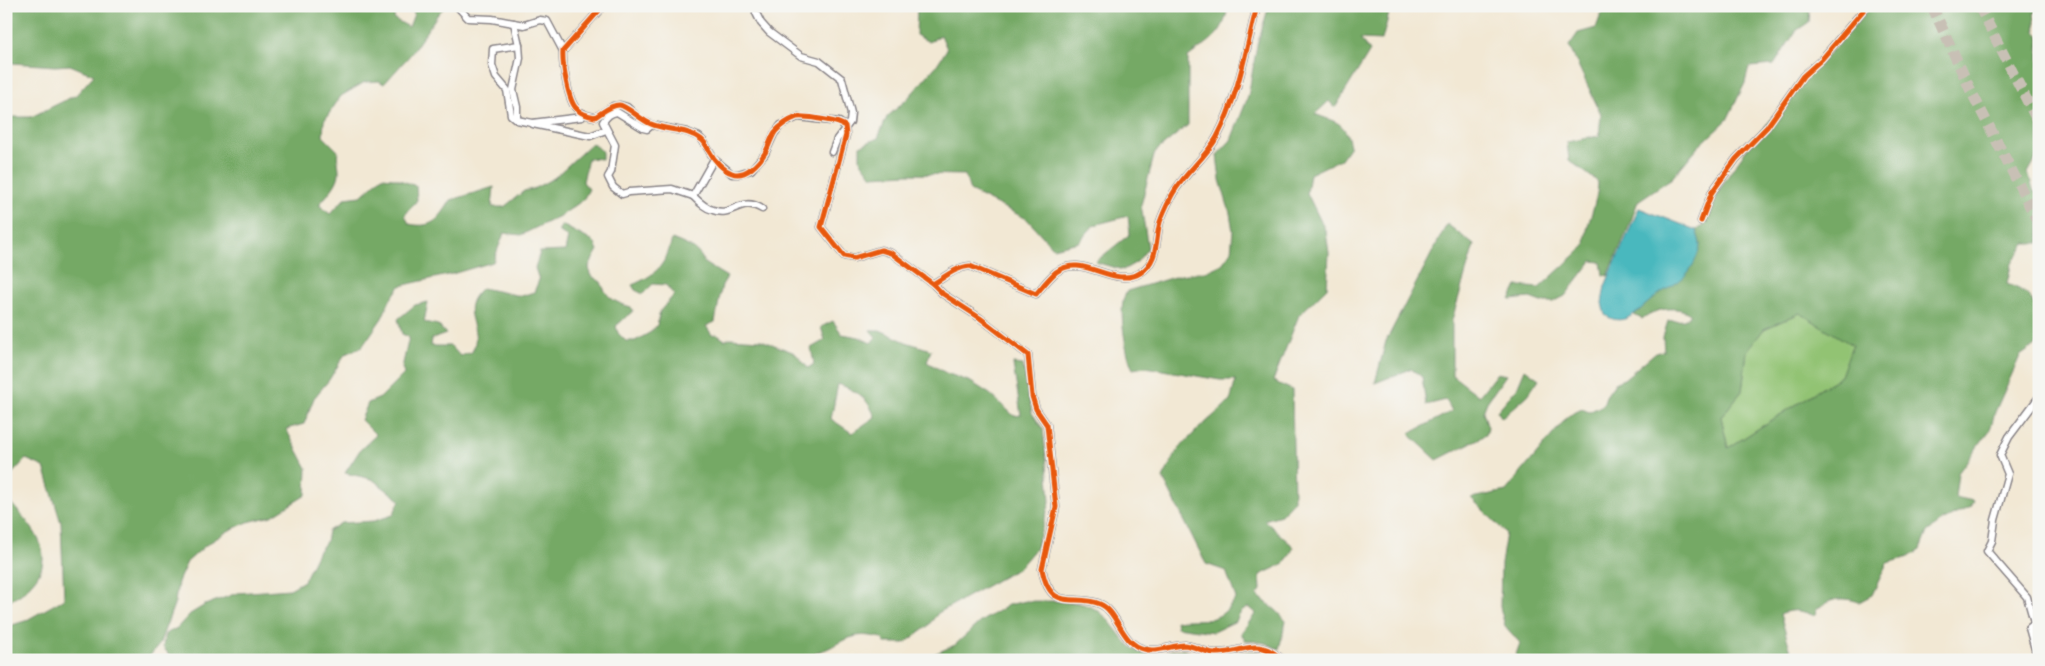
<svg xmlns="http://www.w3.org/2000/svg" width="2045" height="666" font-family="'Patrick Hand',sans-serif">
<style>
.green{fill:#92c373;stroke:#5a7257}
.forest{fill:#75a965;stroke:#4c6650;fill-rule:evenodd}
.water{fill:#48b8be;stroke:#356d7c}
.lines{fill:none;stroke-linecap:round;stroke-linejoin:round}
.highway-tunnel{stroke:#c8c0b5;stroke-width:11;stroke-dasharray:11 5.5;stroke-linecap:butt}
.street-casing{stroke:#8a8588;stroke-width:9}
.street{stroke:#fff;stroke-width:6}
.cycleway-casing{stroke:#f6f6f2;stroke-width:8}
.cycleway{stroke:#e8590c;stroke-width:5}
</style>
<rect width="100%" height="100%" fill="#f6f6f2"/>
<filter id="ink" filterUnits="userSpaceOnUse"><feTurbulence type="fractalNoise" baseFrequency=".02" numOctaves="2"/><feDisplacementMap in="SourceGraphic" scale="10" xChannelSelector="R" yChannelSelector="G"/><feConvolveMatrix kernelMatrix="1 2 1 2 8 2 1 2 1" color-interpolation-filters="sRGB"/></filter>
<filter id="wash" filterUnits="userSpaceOnUse"><feTurbulence type="fractalNoise" baseFrequency=".0096" numOctaves="4" result="noise"/><feDisplacementMap in="SourceGraphic" scale="20" xChannelSelector="R" yChannelSelector="G"/><feGaussianBlur stdDeviation="1.12" result="paint"/><feColorMatrix in="noise" values="0 0 0 0 0 0 0 0 0 0 0 0 0 0 0 0 0 1.4 0 .05"/><feComposite in="paint" operator="in"/></filter>
<g filter="url(#wash)">
<rect width="100%" height="100%" fill="#f2e8d4"/>
<polygon class="green" points="1800,313 1853,345 1841,376 1728,448 1721,417 1742,391 1747,351 1764,329"/>
<g class="forest">
<path d="M6 6H282C294 13 303 8 316 7 330 6 345 15 359 14 373 13 381 6 396 6L394 19 409 27 414 14 412 6H446L438 14 411 54 384 84 379 81 365 82 341 96 324 121 323 136 338 151C336 158 339 164 339 171 340 183 326 196 319 205L330 214 345 198 361 196 382 177 394 178 416 186 417 200 405 215 409 224C433 229 439 219 451 200L494 187 492 207H504L524 191 533 189 554 178 592 143 602 151V159L588 158 583 182 589 189 583 200 562 215 521 235 504 233 493 262 452 274 400 286 390 300 382 318 362 347 345 354 329 380 314 398 304 424 286 429 307 468 306 495 272 516 248 522 228 531 206 545 187 562 178 582 175 602 159 645 148 658 149 660H6V627L25 621 64 599 61 523 44 467 26 459 6 480V117H31L76 95 94 75 70 65 55 66 12 63 6 66Z"/>
<path d="M917 6H1228C1224 36 1210 40 1188 57V125L1155 152 1141 205 1148 248 1137 262 1123 270 1095 262 1130 234 1128 216 1094 225 1079 242 1053 248 1027 219 970 191 965 175 908 174 872 176 860 160V146L878 138 887 117 908 98 936 66 947 49 941 35 929 42 916 35Z"/>
<path d="M1269 6H1391L1382 40 1360 39 1370 51 1335 108 1329 101 1315 114C1336 123 1345 120 1350 146L1341 159 1310 174 1307 193 1326 232 1329 253 1327 288 1299 315 1273 381 1292 390 1294 500 1281 515 1264 520 1294 547 1285 563 1260 575 1261 590 1257 595 1277 611 1286 621 1279 649 1265 643 1245 640 1241 633 1256 613 1249 607 1241 612 1236 621 1213 632 1177 627 1176 621C1205 617 1217 627 1236 598L1226 571 1206 564 1163 478 1177 451 1196 431 1230 401 1236 380H1220L1145 367 1133 369C1126 356 1120 316 1123 302 1123 298 1126 294 1127 291L1181 275 1205 272 1222 264 1231 252 1233 231 1230 213 1220 180 1217 155 1231 140 1248 97 1257 45Z"/>
<path d="M1604 6 1810 7 1809 22 1796 31 1774 65 1749 67 1745 83 1727 120 1697 148 1672 178 1638 201 1630 224 1608 276 1603 275 1601 262 1592 261 1565 296 1553 302H1541L1530 298 1510 300 1517 286 1539 288 1585 246C1585 224 1598 204 1598 182L1569 160 1567 142 1599 136 1601 114 1569 46 1578 33 1596 28Z"/>
<path d="M1871 6H2039V13L2034 12 2036 31 2039 35V153L2028 173 2034 192H2039V243H2025L2011 265 2007 284C2020 289 2027 292 2034 304H2039V343L2020 356 1995 412 1990 430 1958 473 1955 497 1973 501 1970 507 1942 521 1927 532 1920 550 1909 557 1887 563 1872 595 1859 602C1840 596 1833 599 1816 609L1815 616C1803 611 1793 608 1780 614L1791 652 1781 657 1780 660H1514L1520 643 1505 626 1500 607 1501 564 1506 533 1471 498 1506 491 1568 416 1582 409 1589 412 1603 405 1606 396 1616 382 1624 379 1656 352 1664 351 1663 337 1668 321 1684 320 1691 315C1679 304 1653 309 1642 319L1634 315 1654 297 1700 245 1696 230 1704 226C1717 186 1741 156 1768 123 1801 83 1837 46 1871 6ZM1800 313 1852 345 1841 376 1728 448 1721 417 1742 391 1747 351 1764 329Z"/>
<polygon points="1447,224 1474,245 1452,320 1452,375 1479,396 1497,373 1506,375 1487,402 1483,412 1488,427 1486,435 1437,460 1409,434 1452,411 1446,400 1426,405 1422,377 1411,369 1375,383 1386,341"/>
<path d="M562 225 594 242 598 250 589 266 590 275 601 282C606 298 616 303 631 307L633 311 616 326 618 333 626 341H635L651 332 657 325 660 311 674 295 666 285 653 284 643 294 635 290 632 285C656 275 666 265 672 239 684 244 701 249 704 263L727 277 722 285 715 322 706 326 712 335 716 334 725 340 729 338 761 340 777 346 795 353 808 368 814 364 811 348 825 340 821 327 833 321 842 334 859 337 871 343 876 337 870 330H880L906 342 931 350 927 362 946 373 971 382 990 394 1014 416 1021 415 1013 364 1023 365 1032 413 1043 429 1048 475 1050 502 1036 548 1019 568 938 613 927 627 905 643H885L882 638C872 636 862 634 853 637 839 640 831 650 816 652L810 660H173L163 647 165 634 177 628 190 614 205 605 237 593 290 589 304 581 318 552 326 542 328 531 341 523 374 521 393 515 400 500 372 479 345 473 360 450 376 435 361 420 368 403 380 398 404 374 402 368 409 337 402 334 398 319 415 305 428 302 424 322 438 325 446 334 432 339 431 346H451L460 356 472 352C485 326 455 312 482 288L521 296 534 292 539 280 535 268 540 252 565 251 568 237 558 231ZM838 384C857 391 868 398 875 417L852 433 831 419Z"/>
<polygon points="1525,369 1539,379 1528,395 1502,418 1497,411 1517,388"/>
<path d="M6 498C28 522 61 553 31 584 23 593 18 598 6 601Z"/>
<path d="M1026 601C1047 602 1076 598 1095 609 1115 620 1122 648 1145 654 1160 659 1162 652 1174 650 1188 648 1199 658 1212 658 1231 658 1257 643 1274 660H908L932 655 955 645 980 622 1008 605Z"/>
</g>
<path class="water" d="M1639 208 1696 230C1697 234 1700 240 1700 245 1700 248 1698 253 1697 256 1688 281 1673 283 1654 298 1639 309 1625 329 1605 315L1602 303 1605 286Z"/>
</g>
<g filter="url(#ink)">
<g class="lines">
<g class="highway-tunnel">
<polyline points="1932,6 1970,89 2039,224"/>
<polyline points="1979,6 2039,124"/>
<polyline points="6,659 8,660"/>
</g>
<defs>
<g id="street">
<polyline points="457,6 468,18 492,19 524,25 540,20 547,21 563,51"/>
<path d="M603 6 563 51C562 62 568 102 577 109 581 114 589 116 595 117L613 106 620 105 627 107 640 119 652 125 687 132 699 137 704 142 714 159 732 174H738L751 170 765 154 774 134 781 125 798 117 839 122 845 126"/>
<polyline points="756,6 756,13 761,23 769,32 801,56 819,61 842,79 851,113 850,122 837,139 832,152"/>
<polyline points="514,23 519,45 520,58 513,90 517,107 517,120 532,123 582,117 583,113"/>
<polyline points="517,120 511,115 507,90 496,77 492,65 493,49 519,45"/>
<polyline points="533,124 590,136 606,130"/>
<path d="M652 125 647 129 643 128 617 112C610 113 607 116 603 122L615 145 611 172 608 177 613 187 622 194 629 192 672 189 693 196"/>
<path d="M845 126 846 135 821 227 844 256 854 258 881 250 891 253 933 284 943 294 980 318 1028 355 1032 396 1036 409 1047 425 1056 507 1042 569C1051 614 1074 593 1100 604 1118 611 1121 644 1144 649 1158 653 1171 645 1185 645 1195 646 1205 653 1215 653 1244 654 1255 635 1283 660"/>
<path d="M714 159 693 196C699 202 705 208 713 210 733 218 740 195 762 209"/>
<polyline points="1701,221 1712,192 1736,159 1767,127 1803,76 1822,59 1867,6"/>
<path d="M933 284C945 277 956 267 970 266L1036 294C1042 287 1049 278 1056 272 1082 252 1114 289 1140 273 1159 261 1155 240 1160 222 1163 213 1167 205 1171 197 1182 175 1205 159 1217 137 1238 97 1246 50 1257 6"/>
<polyline points="2034,622 2027,597 1987,551 1992,541 1995,520 2008,474 2000,455 2009,437 2039,397"/>
<polyline points="2038,660 2029,628 2039,620"/>
</g>
</defs>
<use href="#street" class="street-casing"/>
<use href="#street" class="street"/>
<defs>
<g id="cycleway">
<path d="M603 6 563 51C562 62 568 102 577 109 581 114 589 116 595 117 602 113 610 105 619 105 626 105 641 120 651 124 667 131 687 128 702 140 706 143 707 148 710 152 714 160 723 170 732 173 745 178 759 163 765 153 769 146 771 138 775 132 780 126 789 120 797 117 804 116 813 118 820 119 829 121 837 121 845 126L846 135 821 227 844 256 854 258 881 250 891 253 933 284 943 294 980 318 1028 355 1032 396 1036 409 1047 425 1056 507 1042 569C1051 614 1074 593 1100 604 1118 611 1121 644 1144 649 1158 653 1171 645 1185 645 1195 646 1205 653 1215 653 1244 654 1255 635 1283 660"/>
<polyline points="1701,221 1712,192 1736,159 1767,127 1803,76 1822,59 1867,6"/>
<path d="M933 284C945 277 956 267 970 266L1036 294C1042 287 1049 278 1056 272 1082 252 1114 289 1140 273 1159 261 1155 240 1160 222 1163 213 1167 205 1171 197 1182 175 1205 159 1217 137 1238 97 1246 50 1257 6"/>
</g>
</defs>
<use href="#cycleway" class="cycleway-casing"/>
<use href="#cycleway" class="cycleway"/>
</g>
</g>
<rect width="2045" height="666" fill="none" stroke="#f6f6f2" stroke-width="25"/>
</svg>
